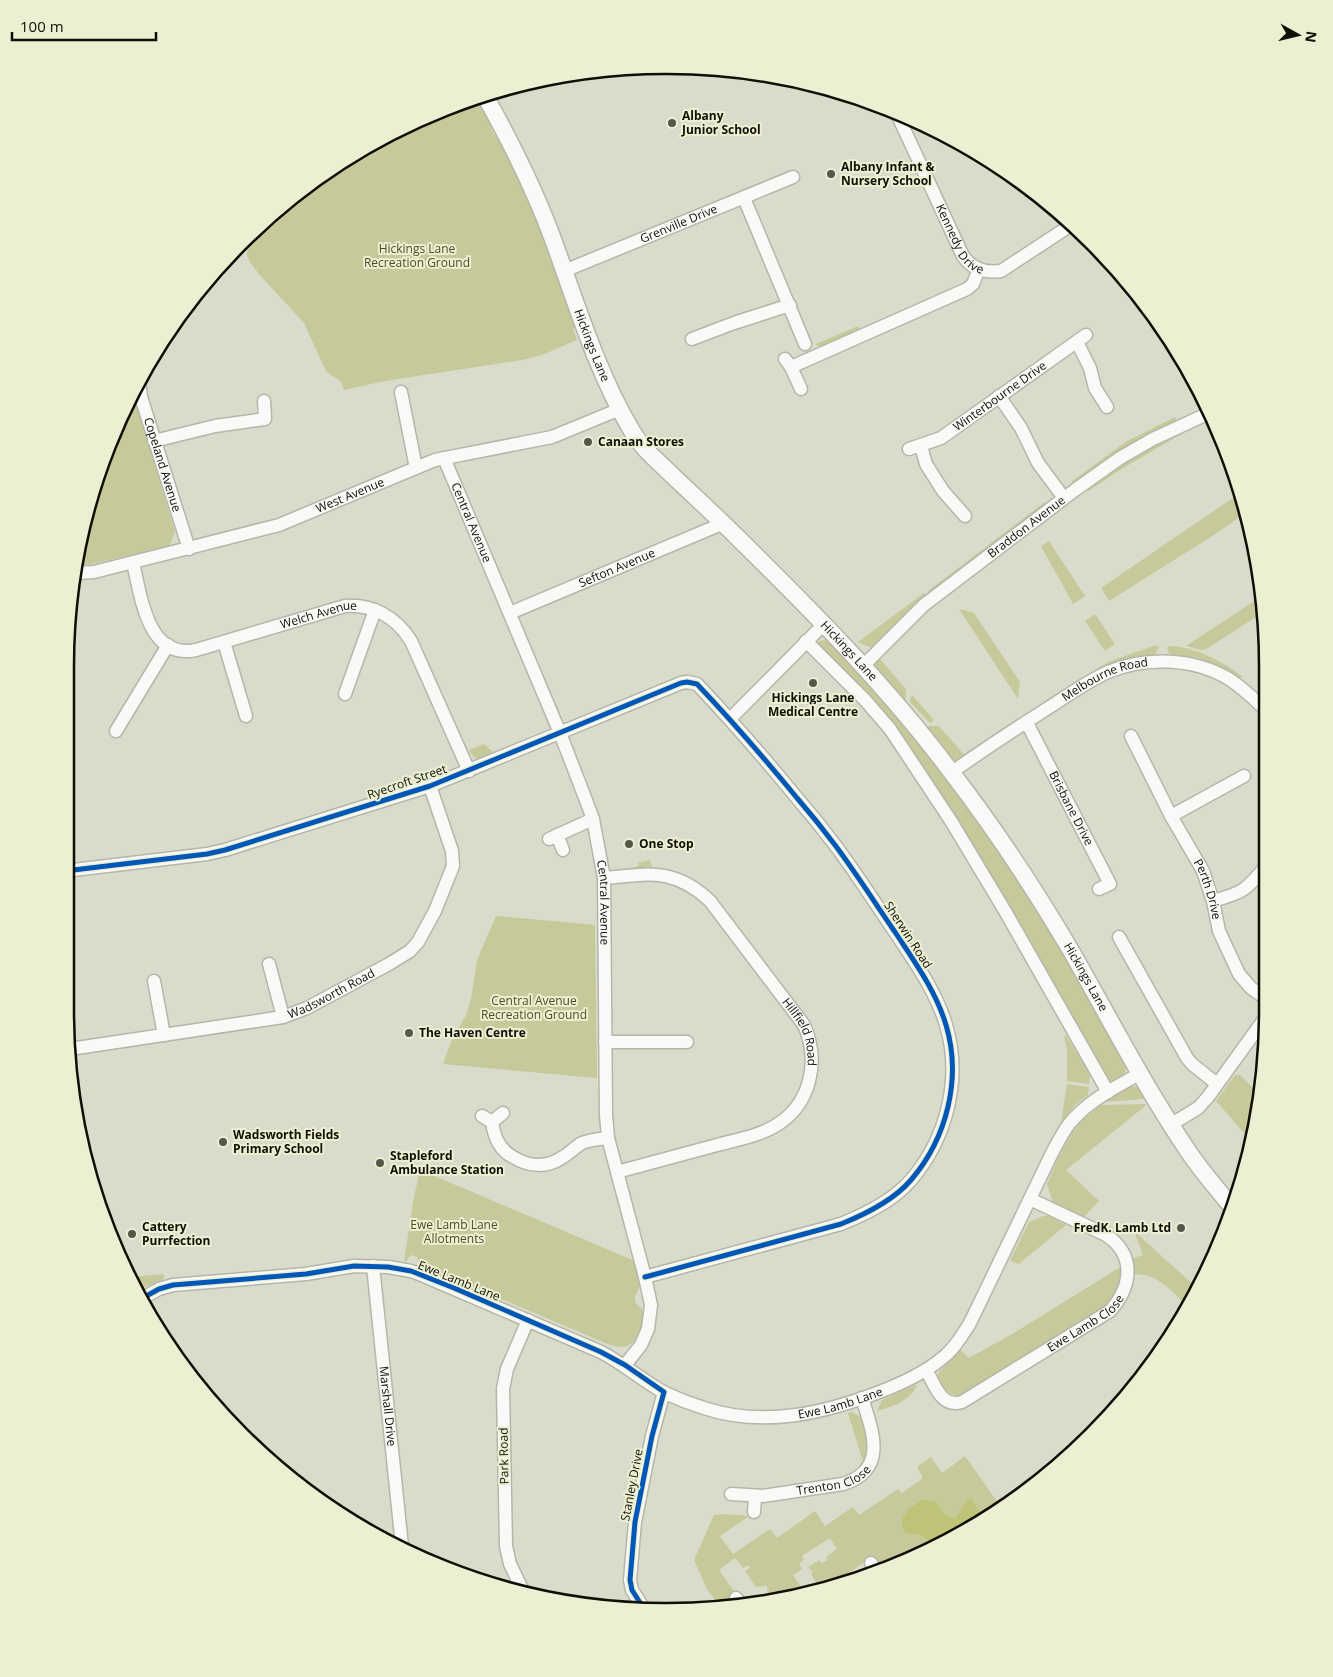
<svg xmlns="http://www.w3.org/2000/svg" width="1333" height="1677" font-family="'Open Sans',sans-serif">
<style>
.green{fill:#c6c99a}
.water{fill:#bfc378}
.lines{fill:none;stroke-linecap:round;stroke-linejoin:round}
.minor-casing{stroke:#b5b6a9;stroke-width:15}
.major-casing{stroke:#b5b6a9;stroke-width:19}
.minor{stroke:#f9faf7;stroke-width:12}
.major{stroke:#f9faf7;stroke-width:16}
.cycleway-casing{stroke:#edefd2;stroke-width:8}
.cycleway{stroke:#0057b8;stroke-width:5}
.poi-dot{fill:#56574b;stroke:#edefd2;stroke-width:2}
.labels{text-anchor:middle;stroke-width:4;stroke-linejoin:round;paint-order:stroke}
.poi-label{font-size:12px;font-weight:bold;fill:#0f0f06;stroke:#edefd2;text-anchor:start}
.street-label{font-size:12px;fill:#0f0f06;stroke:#edefd2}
.park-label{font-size:12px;fill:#4c4e25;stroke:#edefd2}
.rim{fill:none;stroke:#0f0f06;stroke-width:2.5}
</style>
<rect width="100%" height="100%" fill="#dadccb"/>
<g class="green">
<polygon points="477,96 492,122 491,128 496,138 499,137 502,139 543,233 577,327 573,329 577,340 542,355 522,360 385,381 344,390 341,382 326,371 304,323 259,274 250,262 247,256 248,239 300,189 366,145"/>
<polygon points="858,326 859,328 857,331 823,346 817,346 816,344"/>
<polygon points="133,393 175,532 169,546 83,566 79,566 97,473"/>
<polygon points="1175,417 1177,423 1074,485 1071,482 1127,441"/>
<polygon points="1188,430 1120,470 1087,492 1088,486 1149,447"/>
<polygon points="1240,493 1244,503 1245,513 1217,533 1109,601 1101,588"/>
<polygon points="1045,502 1047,505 932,593 928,591"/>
<polygon points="1049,541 1085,596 1073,604 1041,546"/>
<polygon points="924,593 926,597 874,649 858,642"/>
<polygon points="1262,596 1264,612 1206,649 1201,650 1186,646"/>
<polygon points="959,609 974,613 1020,682 1018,699"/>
<polygon points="1095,614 1115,644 1105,651 1085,621"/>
<path d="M822 640 830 641 862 675 951 783 1000 848 1072 963 1126 1066C1125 1076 1122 1077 1114 1082L1104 1078 924 771 815 643Z"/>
<polygon points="1153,646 1158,646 1159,647 1154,656 1050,702 1046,700 1108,662"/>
<path d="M1169 646C1196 647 1222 661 1243 677L1238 678 1198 658 1170 654 1167 649Z"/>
<polygon points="879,658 906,689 906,699 904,701 876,669 875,664"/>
<polygon points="912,695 934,720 931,723 930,723 910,702 910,698"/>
<polygon points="929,726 939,726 966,757 958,762 949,760 926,729"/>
<polygon points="484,744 494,753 478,760 471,754 469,750"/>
<polygon points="650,860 652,867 651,869 627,872 627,869 639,866 638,863"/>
<polygon points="496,916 595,925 597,1078 443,1064 451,1042 466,1015 471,999 477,960"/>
<polygon points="1066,1035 1090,1075 1089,1084 1067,1081 1067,1049 1064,1036"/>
<polygon points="1235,1075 1240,1075 1260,1095 1257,1123 1245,1134 1216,1101"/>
<polygon points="1067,1084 1089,1087 1088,1095 1075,1105 1061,1122"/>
<polygon points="1129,1086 1138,1087 1145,1099 1103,1102"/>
<polygon points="1146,1104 1144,1107 1066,1170 1099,1201 1084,1217 1053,1203 1047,1184 1059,1156 1072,1133 1082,1121 1101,1105"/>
<path d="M420 1170 635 1261 641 1285 635 1296V1302C637 1305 641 1307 643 1311 648 1318 637 1342 629 1345 623 1349 617 1346 610 1345L419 1264 417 1257 411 1255 406 1262 404 1261 414 1197Z"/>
<polygon points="1043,1216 1048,1216 1066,1225 1019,1264 1010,1261 1029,1222"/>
<path d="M1134 1231 1197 1288 1187 1306C1170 1290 1159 1274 1134 1274L1133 1258 1143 1255Z"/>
<path d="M1122 1266 1123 1279 1109 1304 974 1388C969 1391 964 1394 959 1395 947 1395 938 1385 938 1373L961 1350 969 1358 1014 1333Z"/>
<polygon points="164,1274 164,1279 138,1290 131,1277"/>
<path d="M915 1385 917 1386C908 1402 894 1406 877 1411L882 1400Z"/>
<polygon points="852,1412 864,1419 870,1446 864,1465 848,1413"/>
<polygon points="965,1456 1001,1507 967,1532 879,1568 871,1558 845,1575 848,1581 822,1592 811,1574 813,1572 808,1567 819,1560 822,1563 828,1560 826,1557 837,1549 830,1538 802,1556 804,1560 799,1564 802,1569 793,1575 806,1594 768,1599 767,1586 756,1587 745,1571 750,1568 748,1565 743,1568 735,1558 719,1570 736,1594 735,1603 719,1605 707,1589 694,1560 714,1515 725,1514 749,1516 720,1536 733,1554 770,1529 777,1538 815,1511 825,1526 853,1507 859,1515 898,1489 902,1493 923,1478 917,1467 931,1457 942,1473"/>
</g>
<path class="water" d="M971 1499 985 1519 971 1529 968 1527 963 1530 961 1534 936 1544 917 1534 906 1533C894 1519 911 1506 923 1500L936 1502 946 1515 954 1518 957 1516 966 1501Z"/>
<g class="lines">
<defs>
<g id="minor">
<path id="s1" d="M897 114 963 256C972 269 986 273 1001 271L1071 225"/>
<polyline points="744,198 805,344"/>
<path id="s2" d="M564 271 793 177"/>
<polyline points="692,339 734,323 790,305"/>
<polyline points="1077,342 1090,368 1095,388 1107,407"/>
<polyline points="785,359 791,367 801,389"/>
<polyline points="791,367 967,289 973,284 979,269"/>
<path id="s3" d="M139 380 141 397 189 549"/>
<polyline points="401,392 416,468"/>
<polyline points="999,396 1021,428 1038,463 1064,498"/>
<polyline points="154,441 215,426 265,419 264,401"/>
<polyline points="921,446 926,464 943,491 965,516"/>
<path id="s4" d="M909 449 941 438 1086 335"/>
<path id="s5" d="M444 458 560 733 584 795 593 819 604 878 606 1115 608 1138 645 1277 651 1305 648 1329 641 1345 625 1365"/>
<path id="s6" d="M133 563C141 595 147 660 196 650L345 606C373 604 396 617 411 641L469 771"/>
<path id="s7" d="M77 573 94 572 279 525 435 460 552 437 620 409"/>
<path id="s8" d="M510 613 724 523"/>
<polyline points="806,641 865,700 890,729 951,821 1005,911 1108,1092"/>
<polyline points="224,642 246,716"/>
<path id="s9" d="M863 666 924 605 1075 490 1120 458 1153 439 1207 414"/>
<polyline points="345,694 375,610"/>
<polyline points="730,719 825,623"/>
<path id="s10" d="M1027 723 1110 884 1099 889"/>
<polyline points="116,731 168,645"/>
<path id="s11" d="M1131 736 1171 816 1203 871 1213 901 1219 931 1239 974 1251 988 1268 1000"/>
<path id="s12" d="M952 772C986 748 1021 725 1056 703 1073 692 1090 680 1108 672 1146 656 1194 658 1229 679 1243 688 1255 700 1267 711"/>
<polyline points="1171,816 1244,776"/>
<polyline points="557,835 563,850"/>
<polyline points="549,839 593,819"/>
<path d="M65 871 207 854 225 850 430 786 681 683 687 682 697 684C732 721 765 759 797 798 810 813 823 829 835 845 856 873 875 903 895 932 914 961 936 991 946 1025 962 1078 947 1138 911 1180 893 1201 866 1214 841 1224L645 1277"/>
<path id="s13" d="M604 878C649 874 674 867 710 901L804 1025C820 1061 811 1105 775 1126 758 1136 736 1140 717 1145 684 1154 650 1163 617 1172"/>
<path d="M1213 901C1245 892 1246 890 1267 865"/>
<polyline points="1119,937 1187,1058 1192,1064 1217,1084"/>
<polyline points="269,964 283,1017"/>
<polyline points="154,981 164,1035"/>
<polyline points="605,1042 687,1042"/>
<path id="s14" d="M70 1049 283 1017 307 1008 389 964 410 951 418 942 435 911 453 866 452 851 430 786"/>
<path d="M482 1116 492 1122C494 1137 499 1150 513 1157 529 1167 547 1168 563 1157 570 1153 575 1147 582 1143 589 1140 600 1139 608 1138"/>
<polyline points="492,1122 503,1113"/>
<polyline points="1170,1125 1198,1108 1208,1097 1268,1014"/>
<path id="s15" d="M373 1266 402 1546"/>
<path id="s16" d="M141 1299 159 1289 173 1285 306 1274 354 1266 388 1267 411 1271 424 1276 601 1352C624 1364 643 1381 665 1393 678 1399 691 1404 704 1408 763 1428 826 1413 882 1391 905 1382 929 1371 947 1354 957 1345 963 1334 970 1323L1053 1151C1058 1142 1063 1132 1069 1124 1088 1101 1114 1088 1139 1074"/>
<path id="s17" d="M926 1370C935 1384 940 1408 962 1402L1110 1311C1132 1286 1136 1255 1106 1235L1030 1199"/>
<path id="s18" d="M731 1494 763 1496 843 1484C888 1470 873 1432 862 1398"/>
<polyline points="754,1512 755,1497"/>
<polyline points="871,1563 875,1570"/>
<polyline points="524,1593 510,1564 506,1546 503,1389 507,1369 528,1320"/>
<polyline points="736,1598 739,1602"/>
<polyline points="644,1609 632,1590 630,1580 635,1522 652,1436 664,1392"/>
</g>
<g id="major">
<path id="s19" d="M484 94C511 142 535 190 554 242 576 303 598 375 632 431 642 449 658 461 673 476 694 496 716 516 737 537 813 612 888 687 952 773 995 829 1034 888 1070 949 1109 1017 1145 1088 1190 1154 1203 1173 1218 1190 1232 1207"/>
</g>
</defs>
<use href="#minor" class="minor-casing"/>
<use href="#major" class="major-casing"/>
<use href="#minor" class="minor"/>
<use href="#major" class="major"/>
<defs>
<g id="cycleway">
<path d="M65 871 207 854 225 850 430 786 681 683 687 682 697 684C732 721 765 759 797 798 810 813 823 829 835 845 856 873 875 903 895 932 914 961 936 991 946 1025 962 1078 947 1138 911 1180 893 1201 866 1214 841 1224L645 1277"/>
<polyline points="141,1299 159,1289 173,1285 306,1274 354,1266 388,1267 411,1271 454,1288 601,1352 625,1365 664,1392 652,1436 635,1522 630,1580 632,1590 644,1609"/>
</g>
</defs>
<use href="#cycleway" class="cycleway-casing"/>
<use href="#cycleway" class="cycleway"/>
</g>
<g class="poi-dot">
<circle cx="672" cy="123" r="5"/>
<circle cx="831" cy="174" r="5"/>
<circle cx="588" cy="442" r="5"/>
<circle cx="813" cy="683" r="5"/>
<circle cx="629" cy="844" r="5"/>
<circle cx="409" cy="1033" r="5"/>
<circle cx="223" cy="1142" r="5"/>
<circle cx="380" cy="1163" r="5"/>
<circle cx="1181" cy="1228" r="5"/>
<circle cx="132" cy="1234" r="5"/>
</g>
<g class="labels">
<g class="poi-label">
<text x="682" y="120">Albany<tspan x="682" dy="14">Junior School</tspan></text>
<text x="841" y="171">Albany Infant &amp;<tspan x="841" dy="14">Nursery School</tspan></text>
<text x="598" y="446">Canaan Stores</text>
<text x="813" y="702" text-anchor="middle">Hickings Lane<tspan x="813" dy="14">Medical Centre</tspan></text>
<text x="639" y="848">One Stop</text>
<text x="419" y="1037">The Haven Centre</text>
<text x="233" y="1139">Wadsworth Fields<tspan x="233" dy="14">Primary School</tspan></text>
<text x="390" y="1160">Stapleford<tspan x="390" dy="14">Ambulance Station</tspan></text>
<text x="142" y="1231">Cattery<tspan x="142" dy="14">Purrfection</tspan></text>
<text x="1171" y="1232" text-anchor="end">FredK. Lamb Ltd</text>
</g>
<g class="street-label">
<text dy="4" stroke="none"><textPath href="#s2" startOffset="124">Grenville Drive</textPath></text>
<text dy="4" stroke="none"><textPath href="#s1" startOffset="141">Kennedy Drive</textPath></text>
<text dy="4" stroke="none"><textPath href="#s19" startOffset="274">Hickings Lane</textPath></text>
<text dy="4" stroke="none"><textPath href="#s4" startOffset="106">Winterbourne Drive</textPath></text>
<text dy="4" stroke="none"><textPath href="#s3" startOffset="88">Copeland Avenue</textPath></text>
<text dy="4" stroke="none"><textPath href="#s7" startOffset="285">West Avenue</textPath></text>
<text dy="4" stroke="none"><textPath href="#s5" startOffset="70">Central Avenue</textPath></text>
<text dy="4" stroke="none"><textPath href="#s9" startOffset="215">Braddon Avenue</textPath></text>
<text dy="4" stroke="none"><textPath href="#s8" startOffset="116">Sefton Avenue</textPath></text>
<text dy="4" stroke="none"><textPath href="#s6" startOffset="249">Welch Avenue</textPath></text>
<text dy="4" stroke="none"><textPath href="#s19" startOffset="678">Hickings Lane</textPath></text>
<text dy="4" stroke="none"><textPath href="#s12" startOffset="180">Melbourne Road</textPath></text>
<text transform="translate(407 782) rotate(-19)" y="4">Ryecroft Street</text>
<text dy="4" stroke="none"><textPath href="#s10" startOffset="96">Brisbane Drive</textPath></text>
<text dy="4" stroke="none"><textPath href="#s11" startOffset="172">Perth Drive</textPath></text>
<text dy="4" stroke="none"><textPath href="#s5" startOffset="475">Central Avenue</textPath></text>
<text transform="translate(908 935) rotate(57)" y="4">Sherwin Road</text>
<text dy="4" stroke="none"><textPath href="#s19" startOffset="1082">Hickings Lane</textPath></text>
<text dy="4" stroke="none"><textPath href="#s14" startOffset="269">Wadsworth Road</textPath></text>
<text dy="4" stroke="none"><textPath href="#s13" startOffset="274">Hillfield Road</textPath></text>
<text transform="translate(459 1281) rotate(22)" y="4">Ewe Lamb Lane</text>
<text dy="4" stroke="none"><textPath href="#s17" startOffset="200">Ewe Lamb Close</textPath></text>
<text dy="4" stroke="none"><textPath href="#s16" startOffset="738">Ewe Lamb Lane</textPath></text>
<text dy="4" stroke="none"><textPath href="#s15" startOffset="141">Marshall Drive</textPath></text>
<text transform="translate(504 1456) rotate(-91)" y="4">Park Road</text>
<text dy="4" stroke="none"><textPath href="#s18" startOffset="105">Trenton Close</textPath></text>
<text transform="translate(632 1485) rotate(-79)" y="4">Stanley Drive</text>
</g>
<g class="park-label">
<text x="417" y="253">Hickings Lane<tspan x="417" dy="14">Recreation Ground</tspan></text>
<text x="534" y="1005">Central Avenue<tspan x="534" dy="14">Recreation Ground</tspan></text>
<text x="454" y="1229">Ewe Lamb Lane<tspan x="454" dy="14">Allotments</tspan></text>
</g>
</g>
<path d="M0 0H1333V1677H0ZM666 74H667A592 592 0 0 1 1259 666V1011A592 592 0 0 1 667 1603H666A592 592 0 0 1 74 1011V666A592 592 0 0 1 666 74Z" fill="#edefd2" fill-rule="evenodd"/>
<path class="rim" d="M666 74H667A592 592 0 0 1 1259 666V1011A592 592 0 0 1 667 1603H666A592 592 0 0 1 74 1011V666A592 592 0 0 1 666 74Z"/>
<g transform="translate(1298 35) rotate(98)" stroke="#edefd2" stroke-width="4" paint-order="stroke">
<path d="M0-4L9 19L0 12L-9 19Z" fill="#0f0f06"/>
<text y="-8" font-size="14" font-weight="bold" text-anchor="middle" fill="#0f0f06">N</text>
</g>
<path d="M12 32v8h144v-8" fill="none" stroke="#0f0f06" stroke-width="2.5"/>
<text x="20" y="32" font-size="15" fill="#0f0f06" stroke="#edefd2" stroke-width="4" paint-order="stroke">100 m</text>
</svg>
